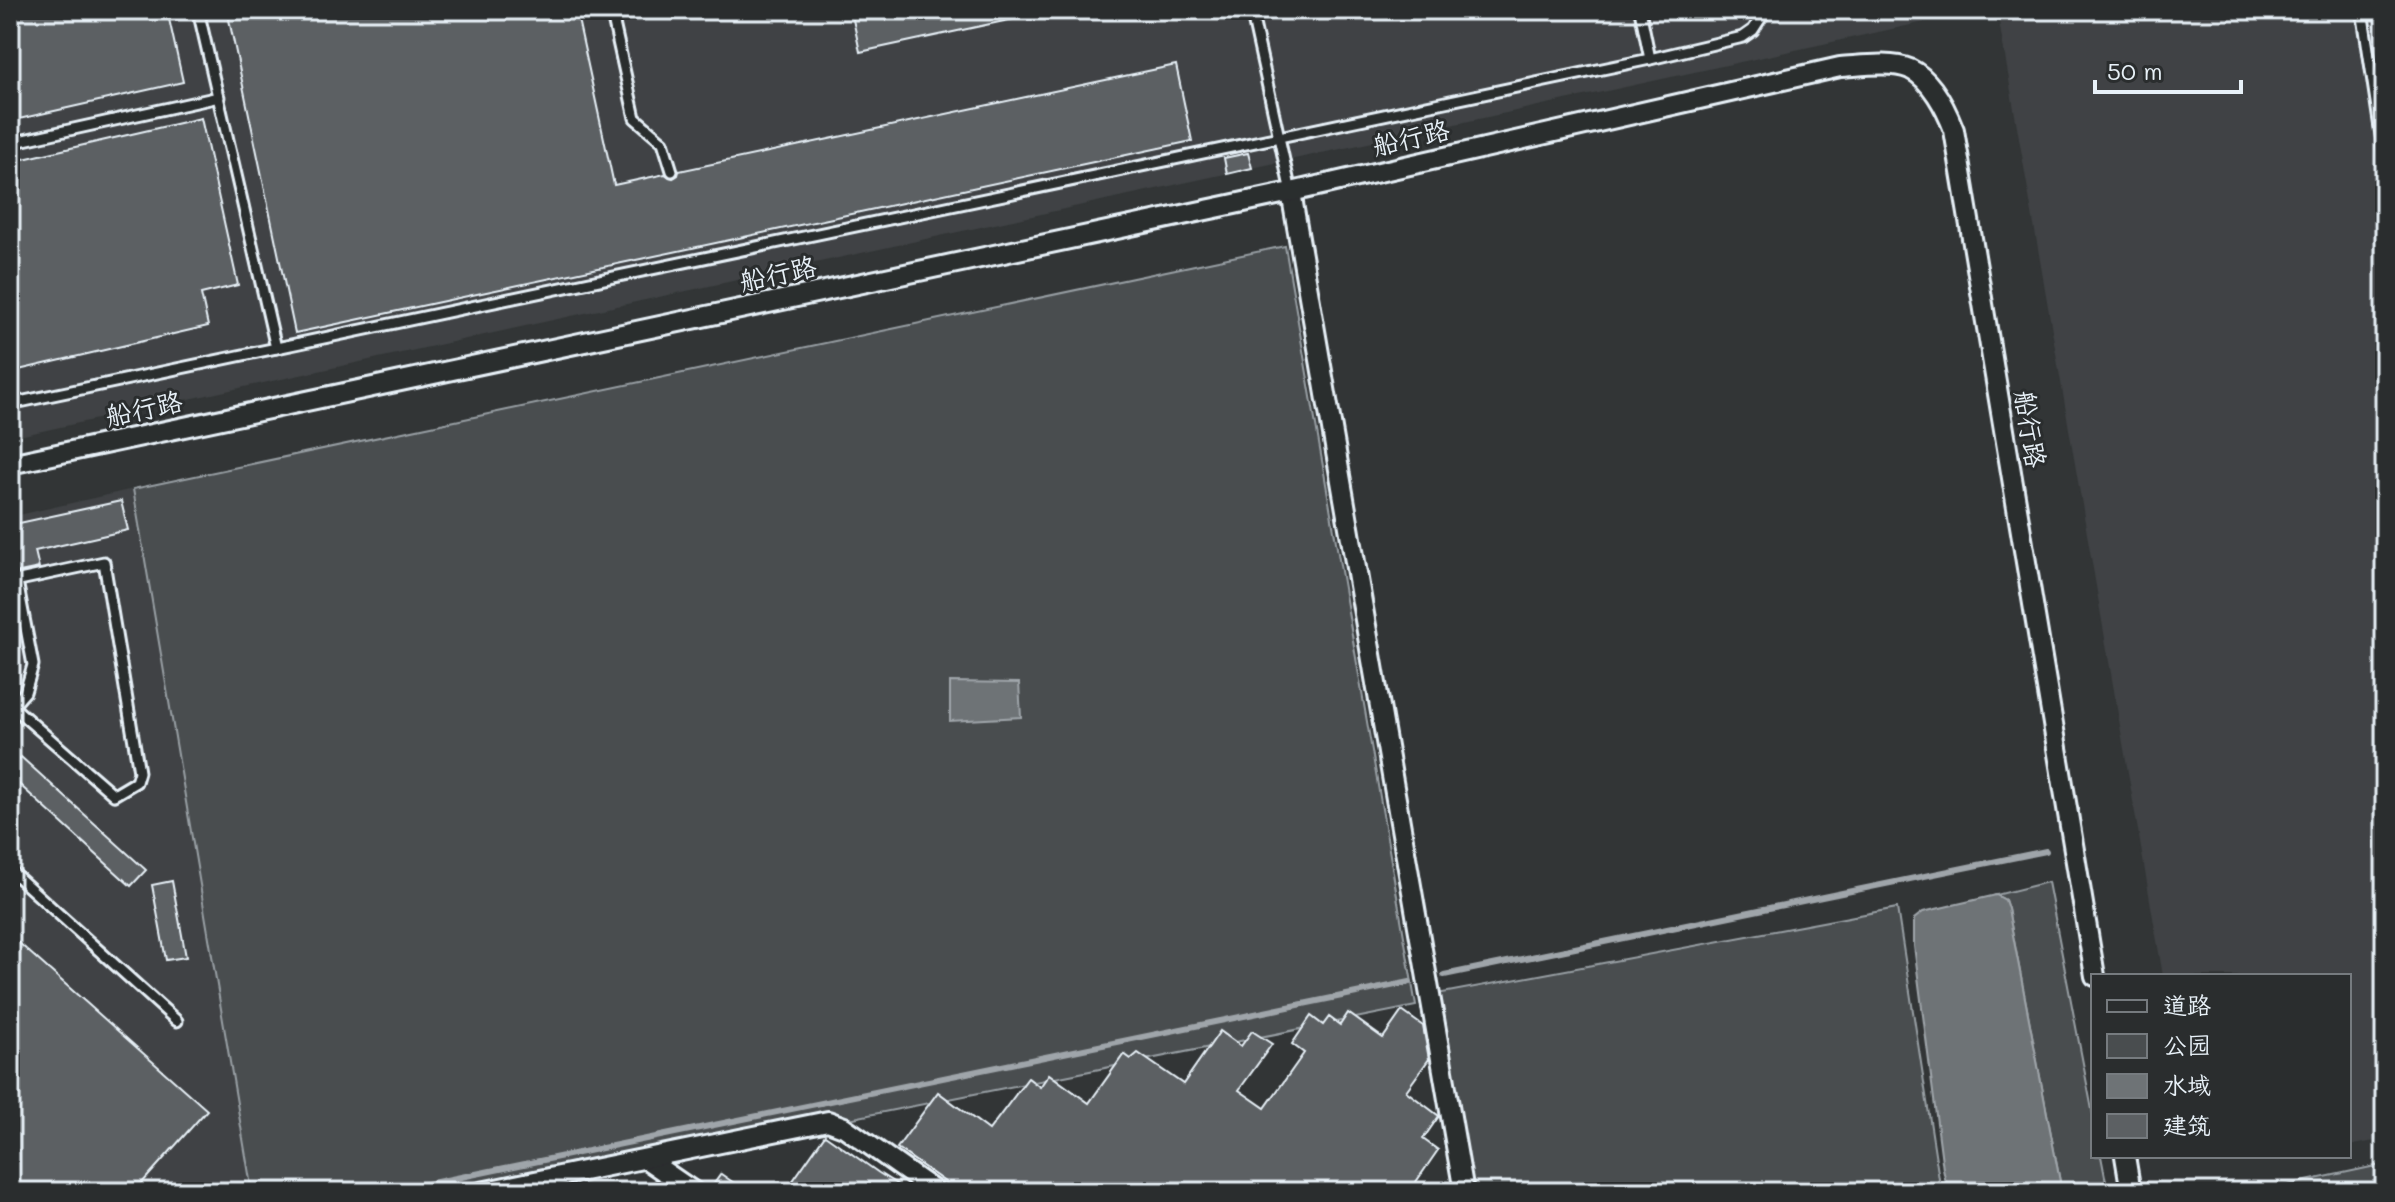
<svg xmlns="http://www.w3.org/2000/svg" width="2395" height="1202" font-family="Mali,'LXGW WenKai TC',sans-serif">
<style>
.built{fill:#3f4244}
.green{fill:#494d4f;stroke:#989fa4;stroke-width:2}
.water{fill:#6e7376;stroke:#9fa5aa;stroke-width:2}
.lines{fill:none;stroke-linecap:round;stroke-linejoin:round}
.stream{stroke:#9fa5aa;stroke-width:6}
.building{fill:#5c6063;stroke:#e8f1f8;stroke-width:2}
.lane-casing{stroke:#e8f1f8;stroke-width:15}
.street-casing{stroke:#e8f1f8;stroke-width:24}
.lane{stroke:#2a2d2e;stroke-width:9}
.street{stroke:#2a2d2e;stroke-width:18}
.labels{text-anchor:middle;stroke-width:6;stroke-linejoin:round;paint-order:stroke}
.street-label{font-size:26px;fill:#e8f1f8;stroke:#2a2d2e}
</style>
<rect width="100%" height="100%" fill="#323536"/>
<filter id="ink" filterUnits="userSpaceOnUse"><feTurbulence type="fractalNoise" baseFrequency=".0125" numOctaves="2"/><feDisplacementMap in="SourceGraphic" scale="16" xChannelSelector="R" yChannelSelector="G"/><feConvolveMatrix kernelMatrix="1 2 1 2 8 2 1 2 1" color-interpolation-filters="sRGB"/></filter>
<g filter="url(#ink)">
<g class="built">
<polygon points="10,10 1980,10 10,438"/>
<polygon points="1997,10 2385,10 2385,1139 2349,1146 2349,976 2163,976"/>
<polygon points="133,489 252,1192 10,1192 10,517"/>
</g>
<g class="green">
<polygon points="1285,246 1416,1006 482,1192 252,1192 133,489"/>
<polygon points="2048,882 2093,1115 2093,1156 2101,1156 2108,1192 2062,1192 2008,909 2005,900 1996,895"/>
<polygon points="1897,908 1941,1192 1470,1192 1437,994"/>
<polygon points="2385,1164 2385,1192 2255,1192"/>
</g>
<g class="water">
<polygon points="950,682 1019,683 1021,717 950,721"/>
<polygon points="1996,895 2005,900 2008,909 2062,1192 1948,1192 1943,1169 1914,946 1914,919 1923,912"/>
</g>
<g class="lines">
<g class="stream">
<polyline points="1444,975 2046,851"/>
<polyline points="388,1192 1410,982"/>
</g>
</g>
<g class="building">
<polygon points="10,10 167,10 183,82 10,121"/>
<polygon points="227,10 576,10 614,185 665,174 673,178 678,175 679,171 1176,65 1192,141 295,333"/>
<polygon points="851,10 1022,10 1023,17 860,52"/>
<polygon points="201,118 238,285 201,294 208,326 10,372 10,162"/>
<polygon points="1248,153 1252,168 1227,174 1224,158"/>
<polygon points="121,501 128,530 35,551 39,568 10,574 10,525"/>
<polygon points="21,757 146,870 131,886 10,776 10,769"/>
<polygon points="172,881 186,957 166,960 152,885"/>
<polygon points="10,935 207,1110 134,1192 10,1192"/>
<polygon points="1402,1011 1423,1026 1429,1059 1406,1091 1439,1116 1423,1139 1438,1150 1409,1192 959,1192 897,1148 938,1092 989,1130 1028,1078 1040,1087 1049,1074 1089,1103 1124,1054 1131,1059 1138,1053 1183,1084 1220,1031 1241,1046 1252,1031 1272,1044 1239,1090 1265,1108 1304,1053 1292,1044 1311,1016 1323,1025 1329,1017 1340,1025 1348,1013 1383,1038"/>
<polygon points="825,1135 879,1173 909,1192 785,1192"/>
<polygon points="721,1174 747,1192 708,1192"/>
</g>
<g class="lines">
<defs>
<g id="lane">
<polyline points="198,10 276,348"/>
<polyline points="611,10 635,118 663,142 672,171"/>
<polyline points="1251,10 1291,192"/>
<polyline points="1640,10 1650,59"/>
<polyline points="2362,10 2385,161"/>
<polyline points="10,143 219,97"/>
<polyline points="10,404 1650,59 1743,37 1753,30 1766,10"/>
<polyline points="10,582 104,562 139,772 136,782 114,795 12,706"/>
<polyline points="10,709 25,692 33,665 17,581"/>
<polyline points="10,870 177,1021"/>
</g>
<g id="street">
<polyline points="1291,192 1464,1192"/>
<path d="M10 464 1291 192 1840 67C1860 66 1891 61 1910 69 1931 79 1946 109 1954 130L2095 976"/>
<polyline points="2125,1156 2131,1192"/>
<polyline points="646,1159 694,1192"/>
<polyline points="481,1192 828,1121 844,1127 936,1192"/>
</g>
</defs>
<use href="#lane" class="lane-casing"/>
<use href="#street" class="street-casing"/>
<use href="#lane" class="lane"/>
<use href="#street" class="street"/>
</g>
</g>
<g class="labels">
<g class="street-label">
<text transform="translate(1411 138) rotate(-13)" y="9">船行路</text>
<text transform="translate(778 274) rotate(-12)" y="9">船行路</text>
<text transform="translate(144 409) rotate(-12)" y="9">船行路</text>
<text transform="translate(2030 429) rotate(81)" y="9">船行路</text>
</g>
</g>
<rect width="2395" height="1202" fill="none" stroke="#2a2d2e" stroke-width="40"/>
<rect x="20" y="20" width="2355" height="1162" fill="none" stroke="#e8f1f8" stroke-width="3" filter="url(#ink)"/>
<rect x="2091" y="974" width="260" height="184" fill="#2a2d2e" stroke="#767b7f" stroke-width="2"/>
<rect x="2107" y="1000" width="40" height="12" fill="#2a2d2e" stroke="#767b7f" stroke-width="2"/>
<text x="2163" y="1014" font-size="24" fill="#e8f1f8">道路</text>
<rect x="2107" y="1034" width="40" height="24" fill="#494d4f" stroke="#767b7f" stroke-width="2"/>
<text x="2163" y="1054" font-size="24" fill="#e8f1f8">公园</text>
<rect x="2107" y="1074" width="40" height="24" fill="#6e7376" stroke="#767b7f" stroke-width="2"/>
<text x="2163" y="1094" font-size="24" fill="#e8f1f8">水域</text>
<rect x="2107" y="1114" width="40" height="24" fill="#5c6063" stroke="#767b7f" stroke-width="2"/>
<text x="2163" y="1134" font-size="24" fill="#e8f1f8">建筑</text>
<path d="M2095 80v12h146v-12" fill="none" stroke="#e8f1f8" stroke-width="4"/>
<text x="2107" y="80" font-size="24" fill="#e8f1f8" stroke="#2a2d2e" stroke-width="6" paint-order="stroke">50 m</text>
</svg>
